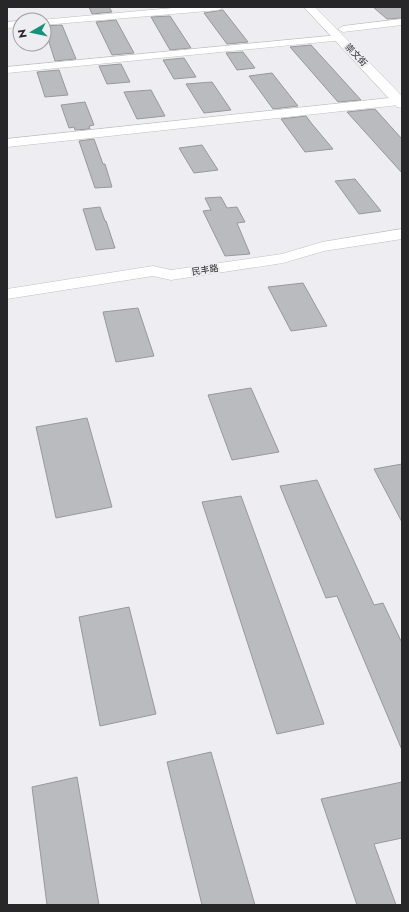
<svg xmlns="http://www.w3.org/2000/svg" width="409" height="912" font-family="Jost,'Noto Sans SC',sans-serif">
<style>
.building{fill:#b9bbbf;stroke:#98999d}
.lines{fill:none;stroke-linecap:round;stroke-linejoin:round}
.minor-casing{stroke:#c0c0c4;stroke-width:1}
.tertiary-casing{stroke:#c0c0c4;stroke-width:1}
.minor{fill:#fff;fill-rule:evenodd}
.tertiary{fill:#fff;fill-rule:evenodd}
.labels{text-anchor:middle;stroke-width:4;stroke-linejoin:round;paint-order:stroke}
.far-street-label{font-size:9px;fill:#272729;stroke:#eeedf1}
</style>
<rect width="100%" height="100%" fill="#eeedf1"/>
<g class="building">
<polygon points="89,7 109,7 112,12 92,14"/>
<polygon points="373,7 402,7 402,18 387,19"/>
<polygon points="223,10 248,42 227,44 204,13"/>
<polygon points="170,16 191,48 170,50 151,17"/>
<polygon points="116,20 134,53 112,55 96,22"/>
<polygon points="62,25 76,59 55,61 44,26"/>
<polygon points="311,45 361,100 338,102 290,47"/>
<polygon points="243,52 255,68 237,70 226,53"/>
<polygon points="184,58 196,77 174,79 163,60"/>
<polygon points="121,64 130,82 107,84 99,66"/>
<polygon points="59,70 68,95 45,97 37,72"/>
<polygon points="272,73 298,106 273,109 249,76"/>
<polygon points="212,82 231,110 204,113 186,84"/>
<polygon points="151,90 165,116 137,119 124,92"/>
<polygon points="85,102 94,125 89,126 90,129 75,130 74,127 69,128 61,105"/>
<polygon points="375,109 402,139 402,173 347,112"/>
<polygon points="306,116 312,124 333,149 305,152 281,119"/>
<polygon points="94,139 103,164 105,164 112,187 95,188 79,141"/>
<polygon points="202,145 218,170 194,173 179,148"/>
<polygon points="355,179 381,211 359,214 335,181"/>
<polygon points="221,197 227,208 237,207 245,222 237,223 250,254 225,256 203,211 211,210 205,198"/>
<polygon points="100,207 105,221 106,221 115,248 96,250 83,209"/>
<polygon points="303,283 327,326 291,331 268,287"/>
<polygon points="138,308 154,356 116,362 103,312"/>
<polygon points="251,388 279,452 232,460 208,395"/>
<polygon points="87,418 112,507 56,518 36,427"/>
<polygon points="402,464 402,522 374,469"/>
<polygon points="317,480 374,605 383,603 402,643 402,750 337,596 326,598 280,486"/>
<polygon points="241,496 324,724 277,734 202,502"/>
<polygon points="129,607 156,714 100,726 79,617"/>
<polygon points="211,752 255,905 202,905 167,762"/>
<polygon points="77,777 99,905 47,905 32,787"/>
<polygon points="402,782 402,838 374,844 396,905 357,905 321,799"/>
</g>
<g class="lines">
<defs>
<g id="minor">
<polygon points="184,7 224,7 219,10 44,25 44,20 40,20"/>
<polygon points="402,19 402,25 343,32 338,29 343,26"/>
<polygon points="20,21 20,27 7,28 7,22"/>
<polygon points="339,35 344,38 343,40 7,73 7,67"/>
<polygon points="399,97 402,98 402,104 399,105 7,147 7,139"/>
<polygon points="402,229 402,239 324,251 283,263 171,280 153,276 7,299 7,289 153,266 171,270 282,254 322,242"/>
</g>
<polygon id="tertiary" points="304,7 315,7 402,96 402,108 397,107"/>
</defs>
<use href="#minor" class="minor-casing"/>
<use href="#tertiary" class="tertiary-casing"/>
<use href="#minor" class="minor"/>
<use href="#tertiary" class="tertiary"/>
</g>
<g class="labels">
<g class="far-street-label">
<text transform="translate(356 55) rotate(46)" y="3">崇文街</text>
<text transform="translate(205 270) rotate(-9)" y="3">民丰路</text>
</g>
</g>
<rect width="409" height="912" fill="none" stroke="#272729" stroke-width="16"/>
<g transform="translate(32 32) rotate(261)"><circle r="19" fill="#eeedf1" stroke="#9e9ea1"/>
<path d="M0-3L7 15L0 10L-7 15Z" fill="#15937a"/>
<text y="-6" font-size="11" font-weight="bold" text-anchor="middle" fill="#272729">N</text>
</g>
</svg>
